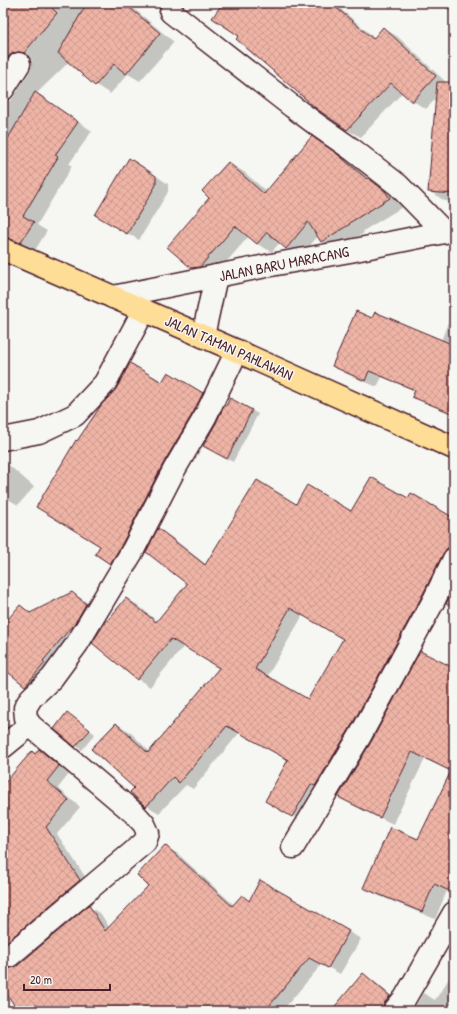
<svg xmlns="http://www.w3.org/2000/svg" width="457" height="1014" font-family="'Patrick Hand',sans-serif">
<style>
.shadow{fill:#0003;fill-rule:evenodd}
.building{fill:url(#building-cross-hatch);stroke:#4a1f2b;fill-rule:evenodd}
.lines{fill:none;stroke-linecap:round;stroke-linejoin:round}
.minor-casing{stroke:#4a1f2b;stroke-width:25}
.major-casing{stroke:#4a1f2b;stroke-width:25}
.minor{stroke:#f6f6f2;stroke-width:22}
.major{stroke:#fedd96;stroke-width:22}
.labels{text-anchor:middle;stroke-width:3;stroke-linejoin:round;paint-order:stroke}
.street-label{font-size:15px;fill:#4a1f2b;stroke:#f6f6f2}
</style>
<defs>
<pattern id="building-cross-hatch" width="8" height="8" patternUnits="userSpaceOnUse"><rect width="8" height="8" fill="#eeb4a6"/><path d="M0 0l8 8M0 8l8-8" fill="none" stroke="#ce9a8f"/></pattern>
</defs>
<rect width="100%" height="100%" fill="#f6f6f2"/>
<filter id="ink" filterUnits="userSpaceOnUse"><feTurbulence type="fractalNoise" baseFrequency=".025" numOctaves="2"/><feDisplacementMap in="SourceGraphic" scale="8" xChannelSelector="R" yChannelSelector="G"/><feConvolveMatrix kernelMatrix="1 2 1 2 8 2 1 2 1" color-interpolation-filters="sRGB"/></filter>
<g filter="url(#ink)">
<g class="shadow">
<path d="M3 3H127L174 42 140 81 128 74 110 94 96 85 69 62 37 93 92 131 69 164 72 166 37 225 47 231 35 250 21 245 3 234ZM32 60V65L30 71 14 96 10 101 6 102 5 97 28 61Z"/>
<polygon points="213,3 339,3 337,6 375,38 384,29 397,36 449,85 426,109 413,101 403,92 361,137 347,130 317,108 241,36 220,8"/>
<polygon points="439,3 454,3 454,14"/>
<polygon points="454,128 454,202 445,201 429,191"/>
<polygon points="312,138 327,146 351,163 373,182 384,188 400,201 404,206 363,231 364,233 336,250 322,241 318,236 301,256 287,248 280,242 272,252 257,244 249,236 215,275 207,276 192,268 210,198 229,163 244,172 267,192"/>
<polygon points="130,159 142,166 168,184 168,192 139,240 96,215"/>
<polygon points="454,306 454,415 425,403 413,396 415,391 382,377 377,387 345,373 333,366 373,319 441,341"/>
<polygon points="168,373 214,400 122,569 97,554 102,546 162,383"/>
<polygon points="231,399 258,414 233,462 204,446"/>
<polygon points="3,460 34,487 18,505 3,496"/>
<path d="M297 505 352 512 434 548 454 559 305 823 266 800 289 760 240 732 193 789 186 785 159 813 147 806 135 788 116 724 129 731 150 752 221 667 184 646 150 687 138 679 94 643 107 623 127 599 139 606 158 622 188 584 159 530 171 537 207 565ZM303 615 344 639 308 700 267 677Z"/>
<polygon points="72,593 84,600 98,612 38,693 26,686 3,667 3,615 9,619 20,606 31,613"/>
<polygon points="454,658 454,894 447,891 435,919 377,895 365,888 418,840 452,772 425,759 393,824 351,804 339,797 449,667"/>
<polygon points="73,717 95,734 82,750 76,746"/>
<polygon points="3,718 14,730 3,740"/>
<polygon points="39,750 51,757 70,773 58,788 80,807 57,834 92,887 8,965 10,970 18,966 89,907 101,914 109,927 149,886 165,847 177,853 234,905 242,896 251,901 260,881 361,939 340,974 322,964 282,1011 19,1011 3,986 3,787 36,755"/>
<polygon points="454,971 454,1011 412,1011 415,1007 423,993 435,1000"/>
<polygon points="363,975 375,982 401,1004 396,1011 333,1011"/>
</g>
<g class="building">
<polygon points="3,3 47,3 57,13 24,53 19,52 13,53 8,57 3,66"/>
<polygon points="87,3 124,3 160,33 126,74 114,64 95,86 58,53"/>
<polygon points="223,3 331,3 373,39 383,27 436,76 412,102 391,83 347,130 317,109 236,39 239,36 212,18"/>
<polygon points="437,82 454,82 454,194 428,192"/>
<polygon points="35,92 78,122 55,155 58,157 23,216 34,222 20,243 8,238 3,237 3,147"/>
<polygon points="312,136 336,153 367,179 368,178 385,191 390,198 349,223 350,224 321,242 308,222 286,249 267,232 257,244 235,226 200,267 191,268 167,247 209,198 202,191 228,162 264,194"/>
<polygon points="129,158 156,176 156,185 127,234 95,215"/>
<polygon points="356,311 372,318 375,312 454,345 454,414 412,397 415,390 369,371 365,381 332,366"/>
<polygon points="130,363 162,382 168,372 203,393 194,411 163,464 121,546 110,564 95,554 100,546 36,507 76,440 77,441 102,404 116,389"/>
<polygon points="230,398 252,410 227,459 203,446 216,423 224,406 226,406"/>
<path d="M371 477 408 498 411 493 454 518V547L447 548 443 554 422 596 349 730 315 786 311 784 292 817 265 801 288 760 227 726 179 783 173 777 146 807 130 792 134 788 91 749 116 723 148 753 219 668 171 639 137 680 92 643 106 621H107L126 598 156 622 187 584 146 552 158 528 205 565 257 480 296 504 307 485 351 511ZM290 608 343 639 308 699 255 669Z"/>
<polygon points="454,587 454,608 446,604"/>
<polygon points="72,592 86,604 73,627 72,626 43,661 45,663 25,686 3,668 3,625 20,605 30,613"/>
<polygon points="420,651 454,668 454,893 434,884 422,912 363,888 390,827 418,839 451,771 412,752 380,818 338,797 371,742"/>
<polygon points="67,712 90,730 75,747 54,729"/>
<polygon points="39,749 59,766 47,781 69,800 46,827 80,880 3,945 3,785 32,751 35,754"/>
<polygon points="165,845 232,906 242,895 249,901 260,880 349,931 328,968 309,958 265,1011 18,1011 3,988 3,967 5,968 11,968 17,966 89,905 105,931 148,886 137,875"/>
<polygon points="363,973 390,996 384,1003 382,1008 382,1011 331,1011"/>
</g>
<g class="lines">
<defs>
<g id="minor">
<polyline points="171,12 293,107 320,127 353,150 398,185 444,232"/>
<polyline points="3,89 19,64"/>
<polyline points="113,297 271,265 350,251 454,230"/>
<polyline points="203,336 216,276"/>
<polyline points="3,439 39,432 75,415 105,383 144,310"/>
<polyline points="3,747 30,725"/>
<polyline points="293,847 360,736 433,602 454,559"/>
<polyline points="9,956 145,842 148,833 144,824 134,813 30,725 26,718 25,708 31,698 52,678 77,644 132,552 174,470 205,417 237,351"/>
<polyline points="394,1011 405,998 454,913"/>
</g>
<polyline id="major" points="3,249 237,351 454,448"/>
</defs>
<use href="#minor" class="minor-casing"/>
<use href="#major" class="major-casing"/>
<use href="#minor" class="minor"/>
<use href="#major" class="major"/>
</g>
</g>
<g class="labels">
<g class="street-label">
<text transform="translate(284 264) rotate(-11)" y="5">JALAN BARU MARACANG</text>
<text transform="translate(229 348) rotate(24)" y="5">JALAN TAMAN PAHLAWAN</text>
</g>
</g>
<rect width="457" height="1014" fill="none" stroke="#f6f6f2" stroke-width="16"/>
<rect x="8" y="8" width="441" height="998" fill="none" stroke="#4a1f2b" stroke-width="1.5" filter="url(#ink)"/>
<path d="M24 984v6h86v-6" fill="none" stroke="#4a1f2b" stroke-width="2"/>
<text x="30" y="984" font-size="12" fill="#4a1f2b" stroke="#f6f6f2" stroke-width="3" paint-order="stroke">20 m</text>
</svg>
